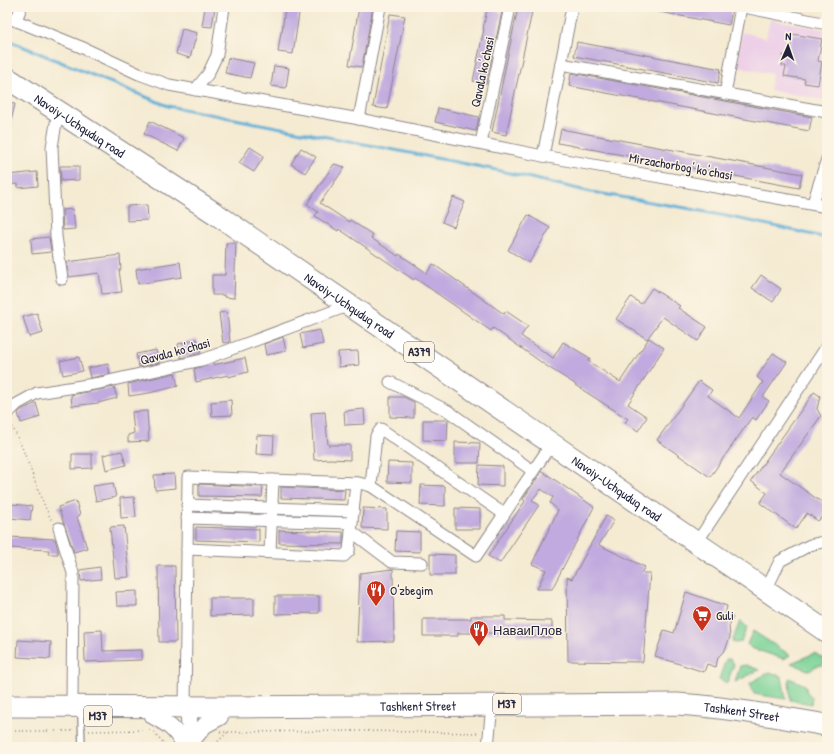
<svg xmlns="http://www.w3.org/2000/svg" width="834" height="754" font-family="'Patrick Hand',sans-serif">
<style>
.built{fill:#edd0e8}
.green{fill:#7cd398;stroke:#4f7a6a}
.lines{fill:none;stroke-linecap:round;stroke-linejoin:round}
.stream{stroke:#5baed7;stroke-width:3}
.building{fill:#c1aadf}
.lane-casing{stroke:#8c8687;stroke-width:8}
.street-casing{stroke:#8c8687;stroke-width:13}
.secondary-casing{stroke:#8c8687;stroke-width:18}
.highway-casing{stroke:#8c8687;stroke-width:23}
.path{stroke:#8c8687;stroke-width:1.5;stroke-dasharray:1 3;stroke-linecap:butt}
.lane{stroke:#fff;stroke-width:5.5}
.street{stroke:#fff;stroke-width:11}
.secondary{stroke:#fff;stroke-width:16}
.highway{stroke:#fff;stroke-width:21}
.labels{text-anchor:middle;stroke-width:3;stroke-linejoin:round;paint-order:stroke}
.shield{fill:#fcf5e5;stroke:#63616e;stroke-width:1}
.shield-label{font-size:12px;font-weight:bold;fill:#22223b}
.street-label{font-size:13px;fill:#22223b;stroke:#fcf5e5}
.poi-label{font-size:13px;fill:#22223b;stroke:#fcf5e5;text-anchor:start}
</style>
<rect width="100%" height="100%" fill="#fcf5e5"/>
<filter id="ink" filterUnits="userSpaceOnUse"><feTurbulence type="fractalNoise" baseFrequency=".025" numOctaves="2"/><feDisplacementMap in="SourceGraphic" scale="8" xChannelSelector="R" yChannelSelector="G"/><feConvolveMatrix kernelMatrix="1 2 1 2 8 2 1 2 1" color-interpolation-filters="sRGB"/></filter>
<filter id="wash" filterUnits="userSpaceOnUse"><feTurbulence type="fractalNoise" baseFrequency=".012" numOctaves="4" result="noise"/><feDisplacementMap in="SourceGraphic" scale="16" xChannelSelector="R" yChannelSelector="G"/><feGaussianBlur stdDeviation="0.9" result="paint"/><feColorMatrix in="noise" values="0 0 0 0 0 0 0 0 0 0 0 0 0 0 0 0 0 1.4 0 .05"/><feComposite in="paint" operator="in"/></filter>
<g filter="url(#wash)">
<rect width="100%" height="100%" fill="#f5ebd3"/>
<polygon class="built" points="770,19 827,30 827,101 770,90 772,74 737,67 742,32 766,38"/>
<g class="green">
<polygon points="740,621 747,627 741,642 736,643 732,642"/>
<polygon points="753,631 790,655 784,659 751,648 747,644"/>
<polygon points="815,653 825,660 823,665 816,666 810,671 791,663"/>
<polygon points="726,659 730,659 734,664 727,683 719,679"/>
<polygon points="746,665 759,670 735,682 740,666"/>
<polygon points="770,672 782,677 786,699 754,694 750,683"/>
<polygon points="789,678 805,685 807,692 812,697 811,704 790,700"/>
</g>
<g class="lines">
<polyline class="stream" points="7,40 168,106 492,169 591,192 686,208 760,223 827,238"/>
</g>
<g id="blocks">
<g class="building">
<polygon points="205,7 215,7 212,27 202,26"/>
<polygon points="285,7 300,7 293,54 278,52 281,32 282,32"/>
<polygon points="359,7 373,7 362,67 349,65"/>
<polygon points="518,7 533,7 506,135 492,132"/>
<polygon points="655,7 713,7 732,11 729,25 654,11"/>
<polygon points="487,9 502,12 486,84 473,81 484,29 483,29"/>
<polygon points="390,14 405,16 387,109 373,107"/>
<polygon points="182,29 197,33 190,58 176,54"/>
<polygon points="792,34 822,39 818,61 822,62 818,85 804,83 805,79 784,76 786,66 782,66 783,55 789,56"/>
<polygon points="577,42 721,69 718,83 574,56"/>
<polygon points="228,58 254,63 250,78 225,73"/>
<polygon points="274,66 289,68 286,88 271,86"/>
<polygon points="571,73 812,117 809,131 569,86"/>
<polygon points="7,103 15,104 10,126 7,126"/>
<polygon points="438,108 479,117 476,131 435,122"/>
<polygon points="150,121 184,138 178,151 144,134"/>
<polygon points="561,129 802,174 799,188 558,143"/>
<polygon points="250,147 264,156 254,172 239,163"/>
<polygon points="301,148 316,157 305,173 291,164"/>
<polygon points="334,164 345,167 320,203 349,222 350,220 373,235 371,238 398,256 399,254 427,273 433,264 504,314 506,311 528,326 521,336 553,358 563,342 590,358 588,361 620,382 649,338 664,348 628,404 647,417 638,431 625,422 628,419 575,385 575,384 548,367 493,328 491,331 415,278 414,280 339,229 338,231 315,216 318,212 307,204"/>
<polygon points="60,166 79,166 79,180 61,181"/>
<polygon points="37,172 38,186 18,188 18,184 7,185 7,175"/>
<polygon points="453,197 465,202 454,227 442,222"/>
<polygon points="147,205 148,220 127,221 127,206"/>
<polygon points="73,209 75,229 63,230 62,210"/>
<polygon points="528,215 550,228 529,263 508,250"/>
<polygon points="49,237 51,252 32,254 31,239"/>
<polygon points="226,243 236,243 234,298 224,297 224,295 212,295 212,275 225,275"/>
<polygon points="120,255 121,270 119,270 122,292 102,294 99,273 69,277 67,262"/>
<polygon points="180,262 182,277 138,284 136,269"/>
<polygon points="761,275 781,289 773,302 752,288"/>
<polygon points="652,288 680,306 678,308 707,327 698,341 663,317 647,339 616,319 631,297 641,304"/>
<polygon points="227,312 230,342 223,343 219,313"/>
<polygon points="37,313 43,333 29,337 23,317"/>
<polygon points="320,330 323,344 303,348 300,334"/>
<polygon points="283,337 286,351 266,355 264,344"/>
<polygon points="197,339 201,353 181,358 178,344"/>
<polygon points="156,350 159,363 139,367 136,354"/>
<polygon points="358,351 359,365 339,367 338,352"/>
<polygon points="773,353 787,362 763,397 769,401 756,420 752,417 710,477 657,440 699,381 712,390 708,396 739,418 763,382 757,377"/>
<polygon points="79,357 83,371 63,375 60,361"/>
<polygon points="245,358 248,372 228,377 228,375 196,382 194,369 213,363 213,365"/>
<polygon points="108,364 110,374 90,378 88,368"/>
<polygon points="175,373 178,386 149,393 129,396 128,384"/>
<polygon points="114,387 117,398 98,403 72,406 71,395"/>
<polygon points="814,392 820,396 817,409 821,416 780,473 827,506 827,522 821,518 818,521 807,513 796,529 760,503 767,493 751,481"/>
<polygon points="390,397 404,397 414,402 414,418 390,417"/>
<polygon points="231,400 232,415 212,416 211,402"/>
<polygon points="36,403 40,417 21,423 18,413 21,410"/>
<polygon points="364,409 365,424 345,425 344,411"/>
<polygon points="147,411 149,441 128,442 128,435 134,433 132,412"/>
<polygon points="325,412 328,445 350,445 350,460 330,459 314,460 311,413"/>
<polygon points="423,420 448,420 447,441 423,440"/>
<polygon points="257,435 274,436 273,455 256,454"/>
<polygon points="455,442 480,443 479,463 455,463"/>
<polygon points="122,451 126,465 106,470 103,455"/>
<polygon points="72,454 92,454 92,468 72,469"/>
<polygon points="388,462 412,463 412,483 387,482"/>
<polygon points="479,465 503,466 503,486 478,485"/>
<polygon points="542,471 594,507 552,589 537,589 546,570 532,564 558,510 550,503 553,497 541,489 532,500 539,505 500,563 488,556 525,501 523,499"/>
<polygon points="174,474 175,488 155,490 154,475"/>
<polygon points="113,483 116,497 96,501 93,486"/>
<polygon points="199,484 263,487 262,497 199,496"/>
<polygon points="421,485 445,486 445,506 420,505"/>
<polygon points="281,487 345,490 344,500 281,498"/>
<polygon points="134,497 136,517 121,518 120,498"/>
<polygon points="76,501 80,515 77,517 87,548 74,552 58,507"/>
<polygon points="12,504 32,506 30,520 10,518"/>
<polygon points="363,508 387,509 387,529 362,528"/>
<polygon points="455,508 480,509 480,529 455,529"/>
<polygon points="606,516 614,520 599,545 645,567 641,573 650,573 643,662 568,661 567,577 572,579"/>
<polygon points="124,526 129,577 115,578 110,527"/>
<polygon points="196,527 259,529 259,542 196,540"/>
<polygon points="279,530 343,532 343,544 279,543"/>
<polygon points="396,531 420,532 420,552 395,551"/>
<polygon points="7,537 55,539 58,550 58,554 48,554 49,550 7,548"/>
<polygon points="430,554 455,555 455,575 430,575"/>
<polygon points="158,566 175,566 176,642 159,642"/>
<polygon points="100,567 101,579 81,581 80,570"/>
<polygon points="393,569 394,641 357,642 360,573"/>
<polygon points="137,591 137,606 117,606 116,592"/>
<polygon points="686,592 727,606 725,615 733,617 729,626 730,637 725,650 718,657 716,667 707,664 704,672 655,656 664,630 674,633"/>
<polygon points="275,596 319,596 319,613 275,614"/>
<polygon points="210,598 254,598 254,615 210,616"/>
<polygon points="471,616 505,616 505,620 552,621 552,637 518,636 518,633 458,633 458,636 423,636 423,619 471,619"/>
<polygon points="102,630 103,651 142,650 142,660 85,662 84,631"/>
<polygon points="18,640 51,642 50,659 17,657"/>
</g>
</g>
</g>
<g filter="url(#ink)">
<use href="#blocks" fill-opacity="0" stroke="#8c8687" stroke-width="1"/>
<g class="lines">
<defs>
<polyline id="lane" points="81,716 82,747"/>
<g id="street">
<polyline points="744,7 827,24"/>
<polyline points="7,17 81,47 139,74 169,85 354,118 543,156 827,207"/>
<polyline points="16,21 21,7"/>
<polyline points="561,64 827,112"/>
<polyline points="195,90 208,74 217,55 224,7"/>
<polyline points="725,94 741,7"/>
<polyline points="58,111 52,147 56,236 62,279"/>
<polyline points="359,119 380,7"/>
<polyline points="481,143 510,7"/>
<polyline points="543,156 572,7"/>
<polyline points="813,203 827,159"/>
<polyline points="390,382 448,411 533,471"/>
<polyline points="7,414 17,404 37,393 100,383 202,360 350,305"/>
<polyline points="371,486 376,436 381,429 504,514"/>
<polyline points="187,505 353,511"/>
<polyline points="187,518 352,523"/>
<polyline points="59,528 73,573 72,706"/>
<polyline points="351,531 392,562 422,563"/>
<polyline points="697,542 827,346"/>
<polyline points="187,549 344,556 349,551 356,483"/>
<polyline points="270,552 273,480"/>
<polyline points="766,590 780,561 810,545 827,541"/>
<polyline points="185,707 188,477 359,483 371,486 476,556 552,443"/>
<polyline points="488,747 492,704"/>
</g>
<g id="secondary">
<polyline points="185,707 189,717 190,746"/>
<path d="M153 716C168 724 175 729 183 743"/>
<polyline points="190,743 205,725 220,717"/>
</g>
<g id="highway">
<path id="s1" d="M7 78 216 214 827 632"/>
<path id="s2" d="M7 706 220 707 677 704C728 707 777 717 827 725"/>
</g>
</defs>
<use href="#lane" class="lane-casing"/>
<use href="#street" class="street-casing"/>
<use href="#secondary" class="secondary-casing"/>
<use href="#highway" class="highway-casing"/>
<g class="path">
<path d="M10 423C28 454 35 489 52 521"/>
<polyline points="7,731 75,731"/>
<polyline points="89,731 151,730"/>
<polyline points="154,732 167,747"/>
<polyline points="220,732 362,731 480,733"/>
<polyline points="212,747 228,732"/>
</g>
<use href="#lane" class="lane"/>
<use href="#street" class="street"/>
<use href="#secondary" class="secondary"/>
<use href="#highway" class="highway"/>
</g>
</g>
<defs>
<symbol id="restaurant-pin" viewBox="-11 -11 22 30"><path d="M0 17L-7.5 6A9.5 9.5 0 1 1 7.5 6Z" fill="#c8321e" stroke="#fcf5e5"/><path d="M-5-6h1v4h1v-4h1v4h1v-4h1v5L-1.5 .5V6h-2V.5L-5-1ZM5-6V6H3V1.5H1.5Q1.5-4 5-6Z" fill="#fff"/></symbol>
<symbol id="supermarket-pin" viewBox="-11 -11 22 30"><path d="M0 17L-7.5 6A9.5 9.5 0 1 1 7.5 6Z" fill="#c8321e" stroke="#fcf5e5"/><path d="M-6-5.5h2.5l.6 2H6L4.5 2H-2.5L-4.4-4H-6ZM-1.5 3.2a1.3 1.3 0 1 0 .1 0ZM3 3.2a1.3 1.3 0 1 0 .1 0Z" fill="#fff"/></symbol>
</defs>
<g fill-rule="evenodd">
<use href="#restaurant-pin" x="365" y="579" width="22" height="30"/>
<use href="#supermarket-pin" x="691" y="604" width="22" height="30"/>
<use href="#restaurant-pin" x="468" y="619" width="22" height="30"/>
</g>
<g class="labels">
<g class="shield">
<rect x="404" y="342" width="30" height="20" rx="3"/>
<rect x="493" y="694" width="28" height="20" rx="3"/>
<rect x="84" y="706" width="28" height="20" rx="3"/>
</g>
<g class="shield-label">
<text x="419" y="356">A379</text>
<text x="507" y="708">M37</text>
<text x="98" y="720">M37</text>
</g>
<g class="street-label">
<text transform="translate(482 72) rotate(-78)" y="5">Qavala ko'chasi</text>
<text dy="5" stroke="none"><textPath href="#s1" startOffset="87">Navoiy-Uchquduq road</textPath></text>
<text transform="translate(681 166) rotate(10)" y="5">Mirzachorbog' ko'chasi</text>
<text dy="5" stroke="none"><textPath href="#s1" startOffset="411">Navoiy-Uchquduq road</textPath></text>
<text transform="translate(175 351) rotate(-15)" y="5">Qavala ko'chasi</text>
<text dy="5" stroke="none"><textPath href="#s1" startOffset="735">Navoiy-Uchquduq road</textPath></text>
<text dy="5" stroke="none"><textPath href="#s2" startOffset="411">Tashkent Street</textPath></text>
<text dy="5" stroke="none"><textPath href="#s2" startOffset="735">Tashkent Street</textPath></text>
</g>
<g class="poi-label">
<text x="390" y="595">O'zbegim</text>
<text x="716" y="620">Guli</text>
<text x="493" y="635">НаваиПлов</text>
</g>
</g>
<rect width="834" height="754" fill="none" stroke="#fcf5e5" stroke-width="24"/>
<g transform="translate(788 46) rotate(2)" stroke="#fcf5e5" stroke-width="3" paint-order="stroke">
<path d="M0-3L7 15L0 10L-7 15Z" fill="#22223b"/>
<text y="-6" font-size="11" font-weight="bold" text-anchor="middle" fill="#22223b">N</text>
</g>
</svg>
